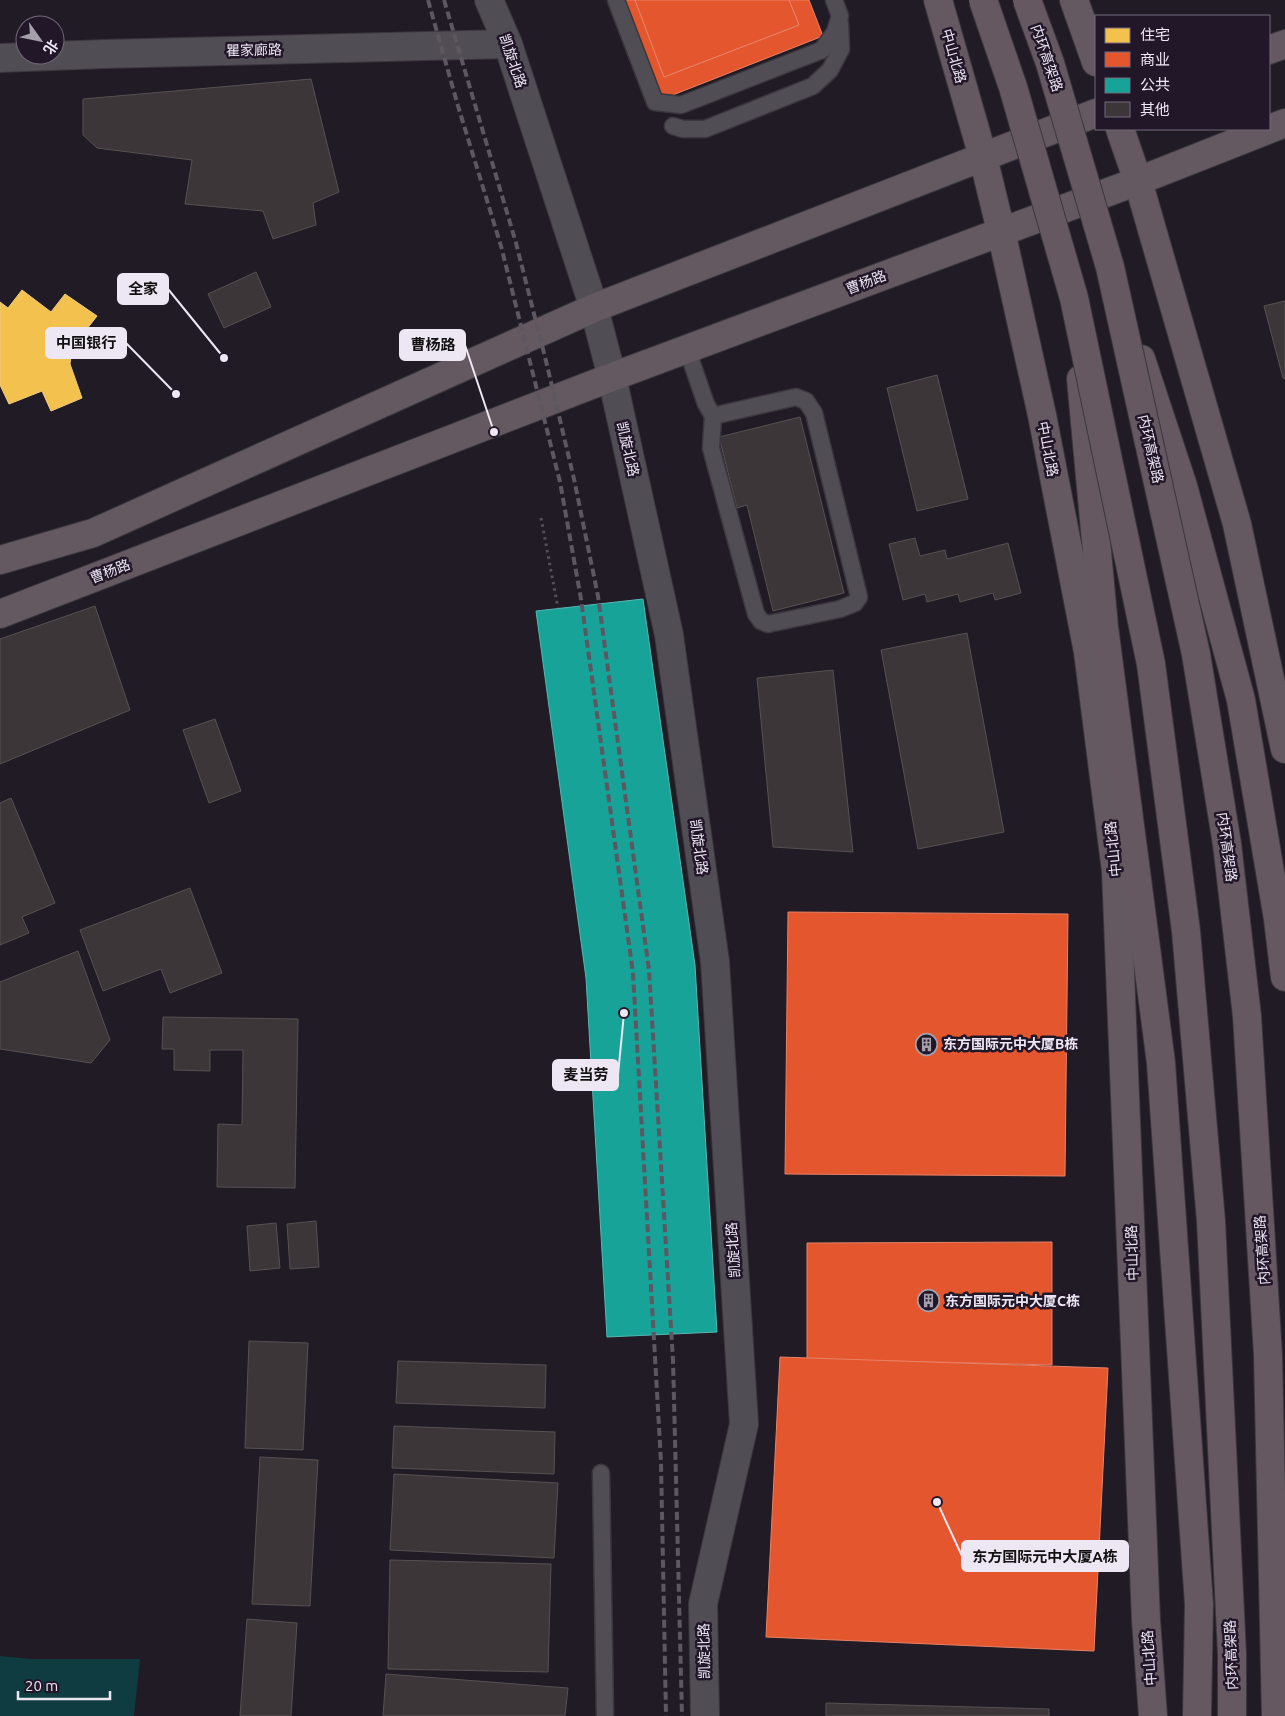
<svg xmlns="http://www.w3.org/2000/svg" width="1285" height="1716" font-family="Ubuntu,'Noto Sans SC',sans-serif">
<style>
.water{fill:#0e3c40}
.homes{fill:#f2c14e;stroke:#f0cc80}
.shops{fill:#e4572e;stroke:#e78269}
.public{fill:#17a398;stroke:#57b7b3}
.building{fill:#3c3638;stroke:#585152}
.lines{fill:none;stroke-linecap:round;stroke-linejoin:round}
.service-casing{stroke:#3b373f;stroke-width:19}
.minor-casing{stroke:#3b373f;stroke-width:30}
.primary-casing{stroke:#3b373f;stroke-width:30}
.trunk-casing{stroke:#3b373f;stroke-width:30}
.path{stroke:#555158;stroke-width:3;stroke-dasharray:2.5 4;stroke-linecap:butt}
.service{stroke:#514d55;stroke-width:16}
.minor{stroke:#514d55;stroke-width:28}
.primary{stroke:#645960;stroke-width:28}
.trunk{stroke:#655860;stroke-width:28}
.rail{stroke:#5c5760;stroke-width:4;stroke-dasharray:8 4;stroke-linecap:butt}
.trunk-bridge-casing{stroke:#3b373f;stroke-width:30;stroke-linecap:butt}
.trunk-bridge{stroke:#655860;stroke-width:28}
.labels{text-anchor:middle;stroke-width:5;stroke-linejoin:round;paint-order:stroke}
.street-label{font-size:14px;fill:#ede6f3;stroke:#211729}
.poi-label{font-size:14px;font-weight:bold;fill:#ede6f3;stroke:#211729;text-anchor:start}
.leader{fill:none;stroke:#ede6f3;stroke-width:2}
.callout-dot{fill:#ede6f3;stroke:#211729;stroke-width:2}
.callout{fill:#ede6f3;stroke:#ede6f3;stroke-width:2}
.callout-label{font-size:15px;text-anchor:middle;font-weight:bold;fill:#111}
</style>
<rect width="100%" height="100%" fill="#201b25"/>
<polygon class="water" points="0,1656 30,1659 140,1659 134,1716 0,1716"/>
<polygon class="homes" points="22,290 51,312 65,294 97,316 72,348 70,364 82,398 51,411 42,391 9,404 0,385 0,302 8,308"/>
<g class="shops">
<polygon points="616,0 635,0 664,77 799,25 789,0 809,0 823,36 655,102"/>
<polygon points="635,0 789,0 799,25 664,77"/>
<polygon points="788,912 1068,914 1065,1176 785,1174"/>
<polygon points="1052,1242 1052,1365 807,1359 807,1243"/>
<polygon points="780,1357 1108,1368 1094,1651 766,1637"/>
</g>
<polygon class="public" points="643,599 695,965 717,1332 607,1337 586,978 536,611"/>
<g class="building">
<polygon points="311,79 339,192 313,203 316,225 273,239 263,211 185,204 192,160 97,148 83,135 83,99"/>
<polygon points="256,272 271,307 224,328 208,294"/>
<polygon points="1285,301 1285,379 1283,378 1264,306"/>
<polygon points="937,375 968,499 917,511 887,388"/>
<polygon points="800,417 844,593 773,611 747,505 737,508 719,437"/>
<polygon points="915,538 920,556 945,550 947,559 1008,543 1021,593 995,600 993,593 960,602 958,594 927,602 925,594 903,600 889,544"/>
<polygon points="95,606 130,710 0,764 0,639"/>
<polygon points="967,633 1004,832 918,849 881,650"/>
<polygon points="833,670 853,852 773,847 757,678"/>
<polygon points="215,719 241,791 209,803 183,730"/>
<polygon points="11,798 55,903 22,917 29,933 0,945 0,803"/>
<polygon points="190,888 222,973 170,993 161,969 103,991 80,930"/>
<polygon points="78,951 110,1040 91,1063 0,1049 0,982"/>
<polygon points="163,1017 298,1019 295,1188 217,1187 218,1124 242,1125 243,1050 210,1050 210,1071 174,1070 174,1049 162,1049"/>
<polygon points="316,1221 319,1267 290,1269 287,1224"/>
<polygon points="276,1223 280,1268 250,1271 247,1226"/>
<polygon points="249,1341 308,1343 303,1450 245,1448"/>
<polygon points="398,1361 546,1365 545,1408 396,1403"/>
<polygon points="394,1426 555,1432 554,1474 392,1468"/>
<polygon points="260,1457 318,1460 310,1606 252,1604"/>
<polygon points="394,1474 558,1483 554,1558 390,1550"/>
<polygon points="390,1560 551,1564 548,1672 388,1669"/>
<polygon points="247,1619 297,1623 291,1716 240,1716"/>
<polygon points="386,1674 568,1688 565,1716 383,1716"/>
<polygon points="826,1703 1049,1709 1049,1716 826,1716"/>
</g>
<g class="lines">
<defs>
<g id="service">
<polyline points="616,0 655,102 681,105 822,50 835,32 840,16 834,0"/>
<polyline points="673,126 683,129 705,129 813,86 830,70 841,49 840,24"/>
<polyline points="687,349 706,404 713,416 796,397 806,401 814,413 859,597 855,603 840,609 768,624 761,621 756,614 711,448 713,416"/>
<polyline points="601,1473 605,1716"/>
</g>
<g id="minor">
<polyline points="489,0 508,44 594,308 612,377 669,635 715,962 744,1424 703,1604 705,1716"/>
<polyline points="0,58 104,54 508,44"/>
</g>
<g id="primary">
<polyline points="938,0 983,157 1001,231 1042,415 1088,652 1116,871 1146,1620 1153,1716"/>
<polyline points="1074,0 1096,62"/>
<polyline points="1269,50 1285,44"/>
<polyline points="1120,129 1138,181 1237,524 1285,749"/>
<polyline points="0,560 93,533 594,308 1096,113"/>
<polyline points="0,614 612,377 1138,181 1285,123"/>
</g>
<g id="trunk">
<polyline points="1141,359 1183,486 1241,700 1278,919 1285,977"/>
<polyline points="1081,379 1104,627 1161,1063 1199,1604 1197,1716"/>
</g>
</defs>
<use href="#service" class="service-casing"/>
<use href="#minor" class="minor-casing"/>
<use href="#primary" class="primary-casing"/>
<use href="#trunk" class="trunk-casing"/>
<polyline class="path" points="541,518 558,608"/>
<use href="#service" class="service"/>
<use href="#minor" class="minor"/>
<use href="#primary" class="primary"/>
<use href="#trunk" class="trunk"/>
<g class="rail">
<polyline points="428,0 458,106 501,246 560,482 581,599 633,973 661,1462 666,1716"/>
<polyline points="444,0 516,243 546,361 574,479 598,596 649,970 673,1360 682,1716"/>
</g>
<defs>
<g id="trunk-bridge">
<polyline points="983,0 1013,87 1074,298 1151,664 1186,931 1211,1221 1232,1654 1232,1716"/>
<polyline points="1027,0 1050,63 1110,267 1196,654 1227,844 1247,1016 1268,1355 1276,1716"/>
</g>
</defs>
<use href="#trunk-bridge" class="trunk-bridge-casing"/>
<use href="#trunk-bridge" class="trunk-bridge"/>
</g>
<defs>
<symbol id="building-ring" viewBox="-11 -11 22 22"><circle r="9.5" fill="#211729" stroke="#a59fab" stroke-width="1.5"/><path d="M-4-6H4V6H1V3H-1V6H-4ZM-2.5-4.3h1.7v1.8h-1.7ZM.8-4.3h1.7v1.8H.8ZM-2.5-1h1.7V.8h-1.7ZM.8-1h1.7V.8H.8Z" fill="#a59fab"/></symbol>
</defs>
<g fill-rule="evenodd">
<use href="#building-ring" x="914" y="1032" width="25" height="25"/>
<use href="#building-ring" x="916" y="1288" width="25" height="25"/>
</g>
<g class="labels">
<g class="street-label">
<text transform="translate(254 50) rotate(-1)" y="5">瞿家廊路</text>
<text transform="translate(954 56) rotate(74)" y="5">中山北路</text>
<text transform="translate(1047 58) rotate(71)" y="5">内环高架路</text>
<text transform="translate(513 61) rotate(71)" y="5">凯旋北路</text>
<text transform="translate(866 282) rotate(-21)" y="5">曹杨路</text>
<text transform="translate(628 449) rotate(77)" y="5">凯旋北路</text>
<text transform="translate(1048 449) rotate(79)" y="5">中山北路</text>
<text transform="translate(1151 449) rotate(77)" y="5">内环高架路</text>
<text transform="translate(110 571) rotate(-21)" y="5">曹杨路</text>
<text transform="translate(699 847) rotate(82)" y="5">凯旋北路</text>
<text transform="translate(1227 847) rotate(82)" y="5">内环高架路</text>
<text transform="translate(1113 849) rotate(-96)" y="5">中山北路</text>
<text transform="translate(733 1250) rotate(-94)" y="5">凯旋北路</text>
<text transform="translate(1262 1250) rotate(-94)" y="5">内环高架路</text>
<text transform="translate(1132 1253) rotate(-92)" y="5">中山北路</text>
<text transform="translate(704 1651) rotate(-91)" y="5">凯旋北路</text>
<text transform="translate(1231 1655) rotate(-92)" y="5">内环高架路</text>
<text transform="translate(1149 1658) rotate(-94)" y="5">中山北路</text>
</g>
<g class="poi-label">
<text x="943" y="1049">东方国际元中大厦B栋</text>
<text x="945" y="1306">东方国际元中大厦C栋</text>
</g>
</g>
<path class="leader" d="M224 358L168 289M176 394L126 343M494 432L465 345M624 1013L618 1075M937 1502L962 1556"/>
<g class="callout-dot">
<circle cx="224" cy="358" r="5"/>
<circle cx="176" cy="394" r="5"/>
<circle cx="494" cy="432" r="5"/>
<circle cx="624" cy="1013" r="5"/>
<circle cx="937" cy="1502" r="5"/>
</g>
<g class="callout">
<rect x="118" y="274" width="50" height="30" rx="5"/>
<rect x="46" y="328" width="80" height="30" rx="5"/>
<rect x="400" y="330" width="65" height="30" rx="5"/>
<rect x="553" y="1060" width="65" height="30" rx="5"/>
<rect x="962" y="1541" width="166" height="30" rx="5"/>
</g>
<g class="callout-label">
<text x="143" y="294">全家</text>
<text x="86" y="348">中国银行</text>
<text x="433" y="350">曹杨路</text>
<text x="586" y="1080">麦当劳</text>
<text x="1045" y="1562">东方国际元中大厦A栋</text>
</g>
<rect x="1095" y="15" width="175" height="115" fill="#211729" stroke="#736a7a"/>
<rect x="1105" y="28" width="25" height="15" fill="#f2c14e" stroke="#736a7a"/>
<text x="1140" y="40" font-size="15" fill="#ede6f3">住宅</text>
<rect x="1105" y="52" width="25" height="15" fill="#e4572e" stroke="#736a7a"/>
<text x="1140" y="65" font-size="15" fill="#ede6f3">商业</text>
<rect x="1105" y="78" width="25" height="15" fill="#17a398" stroke="#736a7a"/>
<text x="1140" y="90" font-size="15" fill="#ede6f3">公共</text>
<rect x="1105" y="102" width="25" height="15" fill="#3c3638" stroke="#736a7a"/>
<text x="1140" y="115" font-size="15" fill="#ede6f3">其他</text>
<g transform="translate(40 40) rotate(123)"><circle r="24" fill="#211729" stroke="#736a7a"/>
<path d="M0-4L9 19L0 12L-9 19Z" fill="#a59fab"/>
<text y="-8" font-size="14" font-weight="bold" text-anchor="middle" fill="#ede6f3">北</text>
</g>
<path d="M18 1691v8h92v-8" fill="none" stroke="#ede6f3" stroke-width="2.5"/>
<text x="25" y="1691" font-size="15" fill="#ede6f3" stroke="#211729" stroke-width="4" paint-order="stroke">20 m</text>
</svg>
